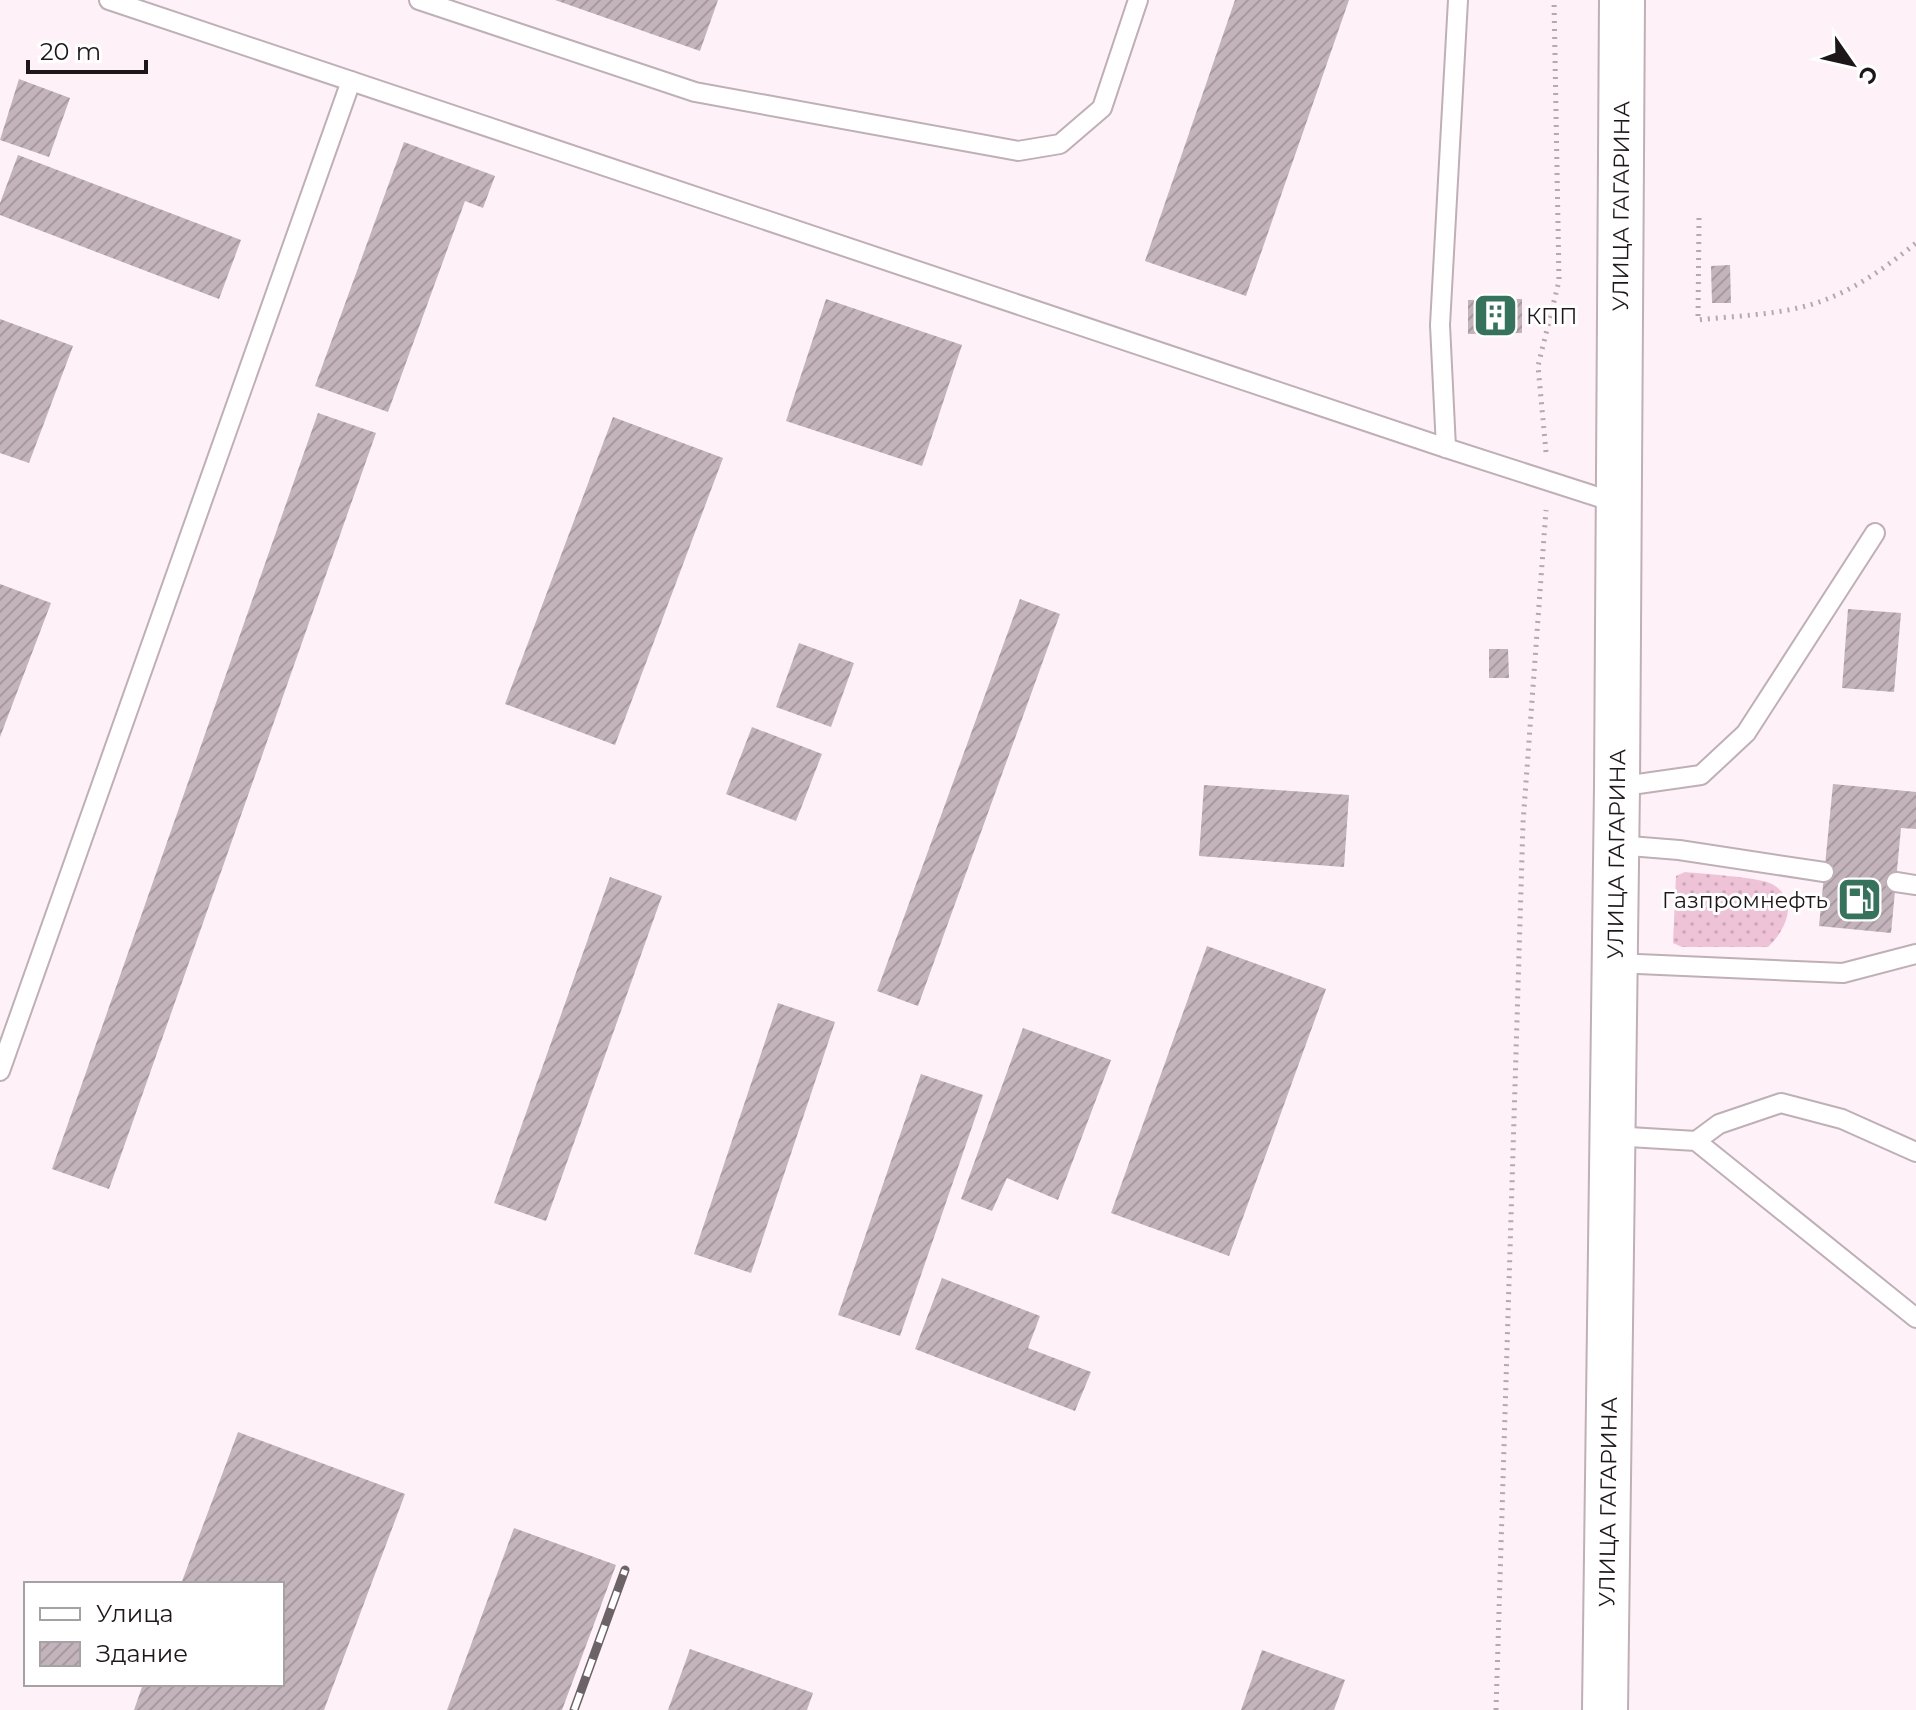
<svg xmlns="http://www.w3.org/2000/svg" width="1916" height="1710" font-family="Montserrat,sans-serif">
<style>
.grass{fill:url(#grass-dots)}
.building{fill:url(#building-hatch)}
.lines{fill:none;stroke-linecap:round;stroke-linejoin:round}
.service-casing{stroke:#bfafb6;stroke-width:22}
.secondary-casing{stroke:#bfafb6;stroke-width:48}
.path{stroke:#b3a9ae;stroke-width:5;stroke-dasharray:2 6;stroke-linecap:butt}
.service{stroke:#fff;stroke-width:18}
.secondary{stroke:#fff;stroke-width:44}
.rail-casing{stroke:#6c6367;stroke-width:9}
.rail{stroke:#fff;stroke-width:6;stroke-dasharray:18;stroke-linecap:butt}
.labels{text-anchor:middle;stroke-width:6;stroke-linejoin:round;paint-order:stroke}
.street-label{font-size:22px;fill:#1d171a;stroke:#fff}
.poi-label{font-size:22px;fill:#1d171a;stroke:#fff;text-anchor:start}
</style>
<defs>
<pattern id="grass-dots" width="8" height="8" patternUnits="userSpaceOnUse" patternTransform="scale(2)"><rect width="8" height="8" fill="#eec2d7"/><path d="M2 2h.1M6 6h.1" fill="none" stroke="#cca6b8" stroke-width="1.8" stroke-linecap="round"/></pattern>
<pattern id="building-hatch" width="6" height="6" patternUnits="userSpaceOnUse" patternTransform="scale(2)"><rect width="6" height="6" fill="#c3b3ba"/><path d="M-1 1l2-2M0 6l6-6M5 7l2-2" fill="none" stroke="#a7999f"/></pattern>
</defs>
<rect width="100%" height="100%" fill="#fef1f7"/>
<path class="grass" d="M1685 872C1703 874 1759 877 1772 884 1800 900 1786 930 1768 947H1682L1673 943 1676 876Z"/>
<g class="building">
<polygon points="555,0 718,0 700,51"/>
<polygon points="1235,0 1349,0 1246,296 1145,261"/>
<polygon points="19,79 70,98 49,157 0,140"/>
<polygon points="404,142 495,176 483,208 465,201 388,412 315,386"/>
<polygon points="18,155 241,240 219,299 0,215 0,203"/>
<polygon points="1730,265 1731,303 1712,303 1711,266"/>
<polygon points="826,299 962,345 922,466 786,421"/>
<polygon points="1522,299 1522,333 1468,334 1468,300"/>
<polygon points="0,319 73,346 29,463 0,453"/>
<polygon points="318,413 376,433 109,1189 52,1169"/>
<polygon points="613,417 723,458 615,745 505,704"/>
<polygon points="0,584 51,603 0,737"/>
<polygon points="1020,599 1060,614 918,1006 877,991"/>
<polygon points="1848,609 1901,613 1894,692 1842,688"/>
<polygon points="799,643 854,663 831,727 776,707"/>
<polygon points="1489,649 1508,649 1509,678 1489,678"/>
<polygon points="752,727 822,754 796,821 726,794"/>
<polygon points="1833,784 1916,792 1916,829 1901,828 1891,933 1819,926"/>
<polygon points="1204,785 1349,795 1344,867 1199,856"/>
<polygon points="610,877 662,896 546,1221 494,1203"/>
<polygon points="1207,946 1326,989 1229,1256 1111,1213"/>
<polygon points="778,1003 835,1022 751,1273 694,1254"/>
<polygon points="1023,1028 1111,1060 1058,1200 1007,1178 992,1211 961,1199"/>
<polygon points="921,1074 983,1095 900,1336 838,1315"/>
<polygon points="942,1278 1040,1316 1028,1348 1091,1372 1075,1411 915,1349"/>
<polygon points="238,1432 405,1494 324,1710 134,1710 143,1684 282,1684 282,1584 181,1584"/>
<polygon points="514,1528 616,1565 562,1710 447,1710"/>
<polygon points="690,1649 813,1693 807,1710 668,1710"/>
<polygon points="1262,1650 1345,1680 1334,1710 1241,1710"/>
</g>
<g class="lines">
<defs>
<g id="service">
<polyline points="109,0 1446,448 1620,504"/>
<polyline points="419,0 695,92 1018,151 1060,144 1102,108 1138,0"/>
<polyline points="1446,448 1440,325 1458,0"/>
<polyline points="1617,787 1701,775 1746,733 1875,533"/>
<polyline points="1617,845 1679,850 1824,872"/>
<polyline points="1896,882 1916,885"/>
<polyline points="1615,963 1843,973 1916,954"/>
<polyline points="0,1071 351,81"/>
<polyline points="1612,1136 1696,1141 1916,1318"/>
<polyline points="1696,1141 1719,1124 1781,1103 1842,1119 1916,1152"/>
</g>
<g id="secondary">
<path id="s1" d="M1605 1710 1617 787 1622 0"/>
</g>
</defs>
<use href="#service" class="service-casing"/>
<use href="#secondary" class="secondary-casing"/>
<g class="path">
<path d="M1699 218 1698 320C1742 315 1791 315 1832 297 1863 284 1890 264 1916 243"/>
<polyline points="1546,452 1538,366 1559,281 1554,0"/>
<polyline points="1496,1710 1523,823 1546,510"/>
</g>
<use href="#service" class="service"/>
<use href="#secondary" class="secondary"/>
<defs>
<polyline id="rail" points="574,1710 625,1570"/>
</defs>
<use href="#rail" class="rail-casing"/>
<use href="#rail" class="rail"/>
</g>
<defs>
<symbol id="building-square" viewBox="-11 -11 22 22"><rect x="-9" y="-9" width="18" height="18" rx="4" fill="#36725c" stroke="#fff"/><path d="M-4-6H4V6H1V3H-1V6H-4ZM-2.5-4.3h1.7v1.8h-1.7ZM.8-4.3h1.7v1.8H.8ZM-2.5-1h1.7V.8h-1.7ZM.8-1h1.7V.8H.8Z" fill="#fff"/></symbol>
<symbol id="fuel-square" viewBox="-11 -11 22 22"><rect x="-9" y="-9" width="18" height="18" rx="4" fill="#36725c" stroke="#fff"/><path d="M-5.5-6h7V0h2V4h1.3V-2.5L3-4.5l.8-.8L6-3V5H2.5V1h-1V6h-7ZM-4.2-4.7v3.2H.2V-4.7Z" fill="#fff"/></symbol>
</defs>
<g fill-rule="evenodd">
<use href="#building-square" x="1470" y="290" width="51" height="51"/>
<use href="#fuel-square" x="1834" y="874" width="51" height="51"/>
</g>
<g class="labels">
<g class="street-label">
<text dy="8" stroke="none"><textPath href="#s1" startOffset="1504">УЛИЦА ГАГАРИНА</textPath></text>
<text dy="8" stroke="none"><textPath href="#s1" startOffset="856">УЛИЦА ГАГАРИНА</textPath></text>
<text dy="8" stroke="none"><textPath href="#s1" startOffset="208">УЛИЦА ГАГАРИНА</textPath></text>
</g>
<g class="poi-label">
<text x="1526" y="324">КПП</text>
<text x="1828" y="908" text-anchor="end">Газпромнефть</text>
</g>
</g>
<rect x="24" y="1582" width="260" height="104" fill="#ffffff" stroke="#a5a2a3" stroke-width="2"/>
<rect x="40" y="1608" width="40" height="12" fill="#ffffff" stroke="#a5a2a3" stroke-width="2"/>
<text x="96" y="1622" font-size="24" fill="#1d171a">Улица</text>
<rect x="40" y="1642" width="40" height="24" fill="url(#building-hatch)" stroke="#a5a2a3" stroke-width="2"/>
<text x="96" y="1662" font-size="24" fill="#1d171a">Здание</text>
<g transform="translate(1852 64) rotate(124)" stroke="#ffffff" stroke-width="6" paint-order="stroke">
<path d="M0-6L14 30L0 20L-14 30Z" fill="#1d171a"/>
<text y="-12" font-size="22" font-weight="bold" text-anchor="middle" fill="#1d171a">С</text>
</g>
<path d="M28 60v12h118v-12" fill="none" stroke="#1d171a" stroke-width="4"/>
<text x="40" y="60" font-size="24" fill="#1d171a" stroke="#ffffff" stroke-width="6" paint-order="stroke">20 m</text>
</svg>
